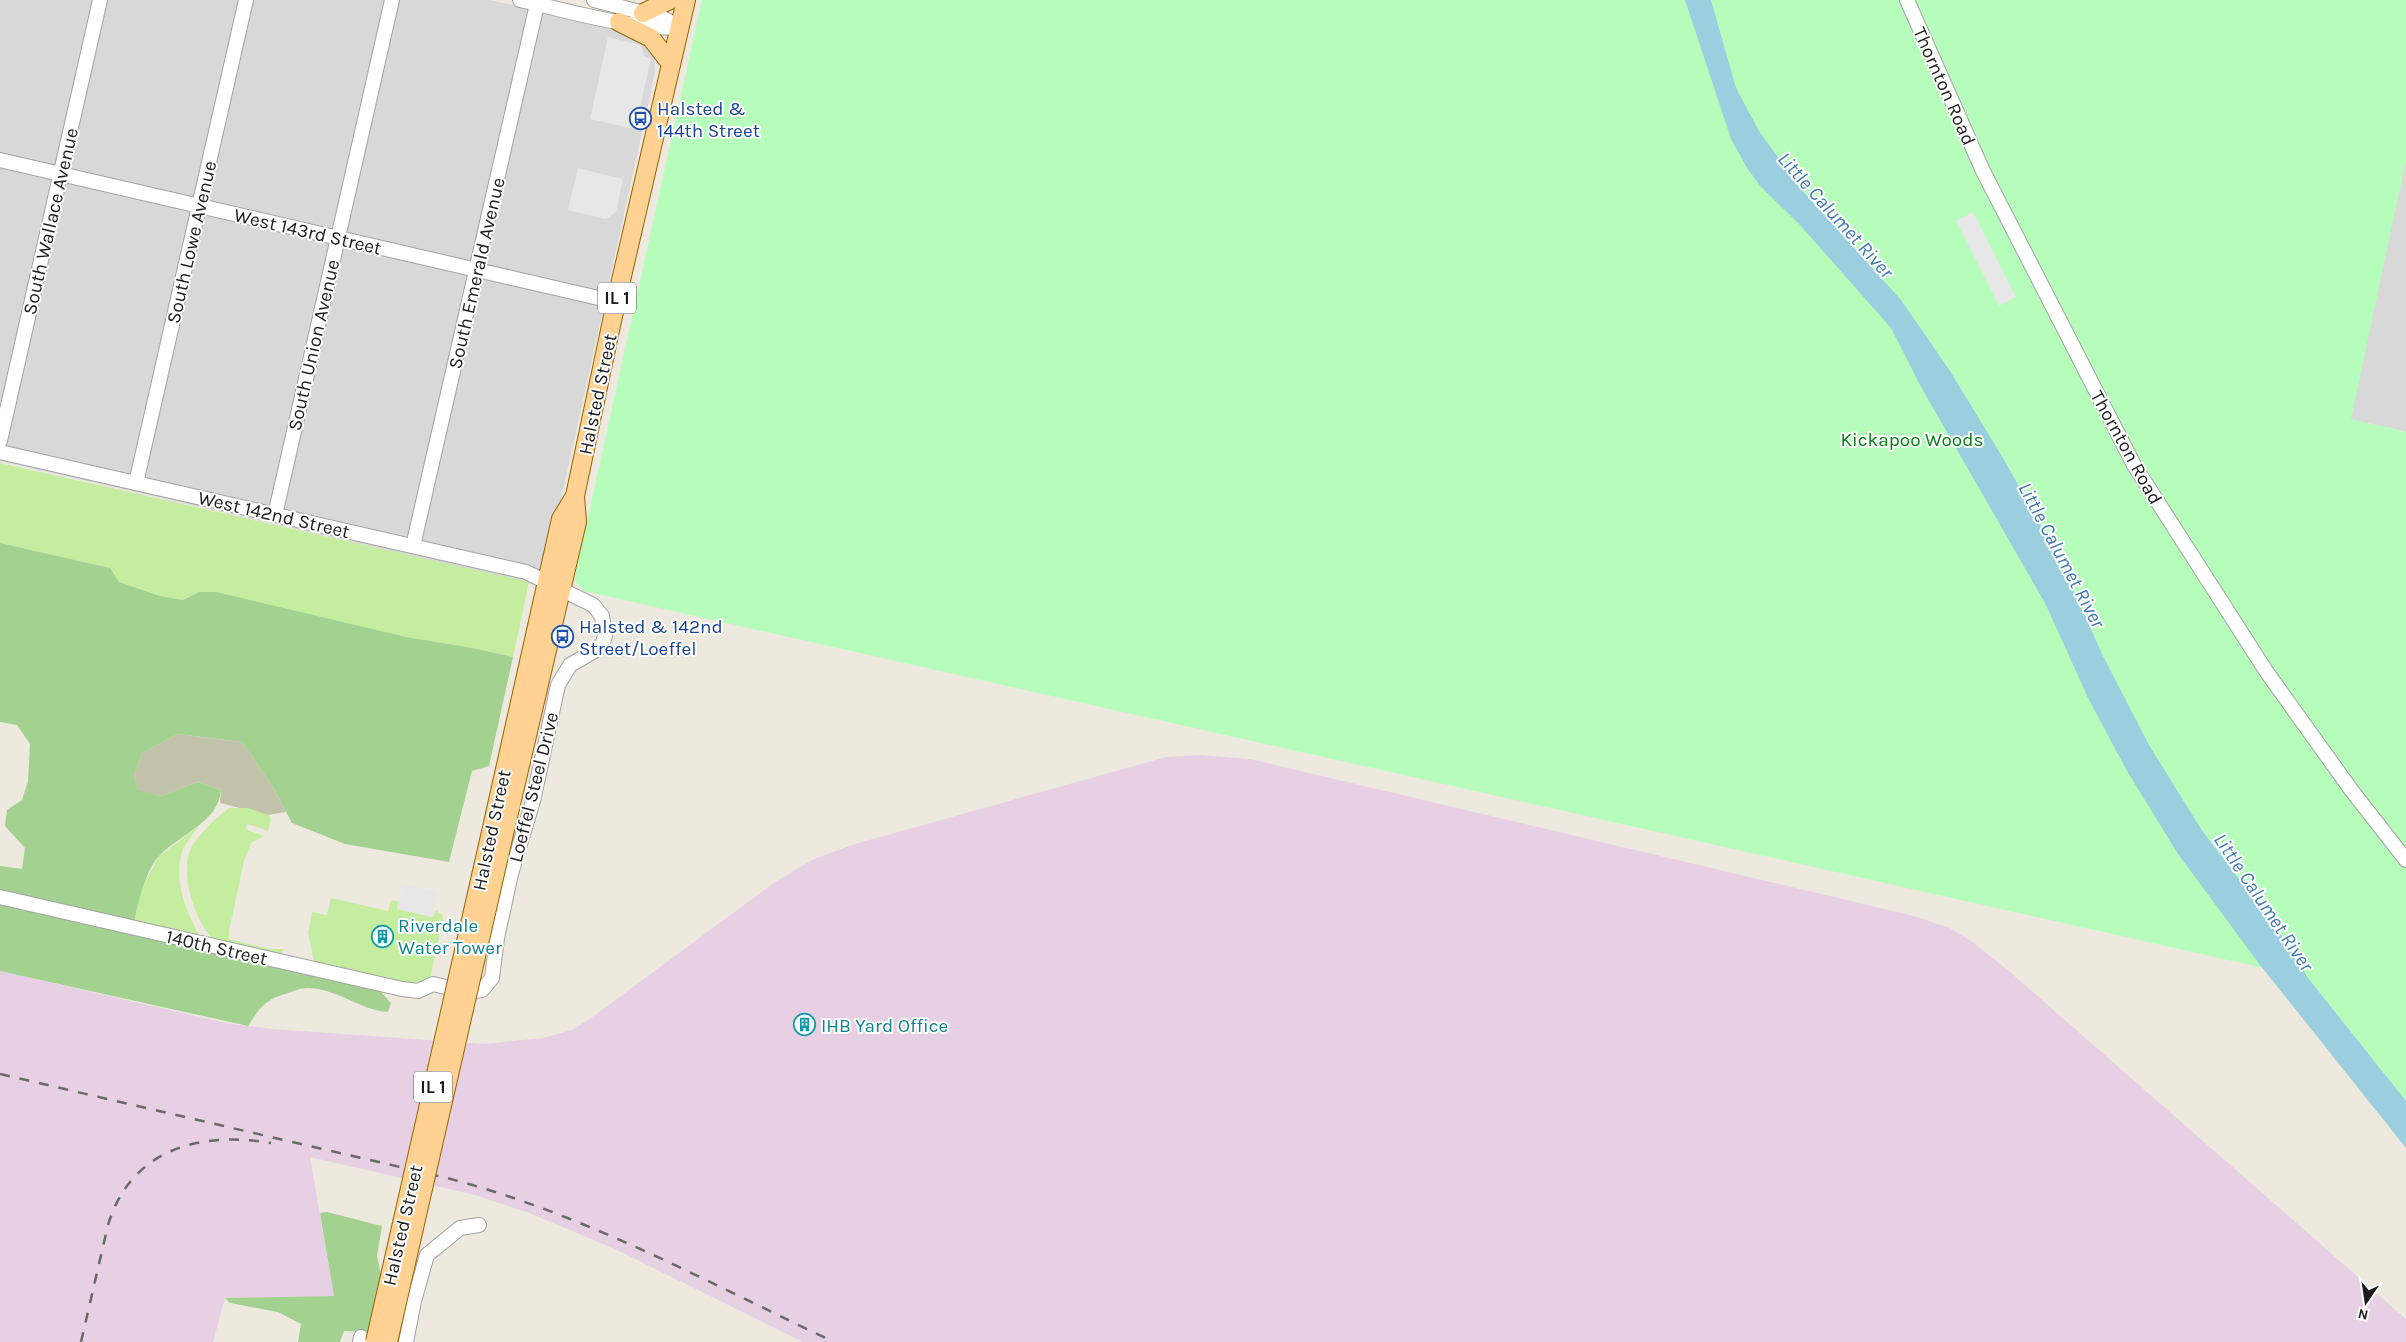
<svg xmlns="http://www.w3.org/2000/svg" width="2406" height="1342" font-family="Karla,sans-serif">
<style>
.residential{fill:#d9d8d8}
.industrial{fill:#e7d0e3}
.construction{fill:#c2c2aa}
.grass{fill:#c5ed9f}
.forest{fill:#a2d190}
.park{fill:#b6fdbc}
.parking{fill:#e7e7e7}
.water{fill:#9bcfdf}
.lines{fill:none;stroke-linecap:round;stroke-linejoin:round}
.minor-casing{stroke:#a2a2a2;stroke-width:16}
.major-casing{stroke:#926300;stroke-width:20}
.minor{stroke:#fff;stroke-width:14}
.major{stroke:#ffd193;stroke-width:18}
.rail{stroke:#696969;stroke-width:2.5;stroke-dasharray:10 10;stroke-linecap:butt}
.major-bridge-casing{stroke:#926300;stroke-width:20;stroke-linecap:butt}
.major-bridge{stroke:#ffd193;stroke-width:18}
.labels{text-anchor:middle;stroke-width:4;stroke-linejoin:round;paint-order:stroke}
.shield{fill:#fff;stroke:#5f5f5f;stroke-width:1}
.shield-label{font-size:18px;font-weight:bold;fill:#1b1b1b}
.street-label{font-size:19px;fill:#1b1b1b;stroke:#fff}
.transit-label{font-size:19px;fill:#164399;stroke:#fff;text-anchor:start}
.park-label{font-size:19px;fill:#037f0e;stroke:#fff}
.culture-label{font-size:19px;fill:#0d838f;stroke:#fff;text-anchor:start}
.water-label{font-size:20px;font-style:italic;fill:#4178b1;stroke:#fff}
</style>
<rect width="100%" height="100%" fill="#eee9df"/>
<g class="residential">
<polygon points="0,0 490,0 630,32 655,52 655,72 642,133 542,586 0,461"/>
<polygon points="2406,159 2406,432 2350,419"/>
</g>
<polygon class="industrial" points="1201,755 1250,759 1914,916 1950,928 1974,943 2010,972 2406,1319 2406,1342 803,1342 615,1249 529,1213 475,1195 310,1157 334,1296 225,1298 213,1342 0,1342 0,971 231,1024 273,1029 484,1044 543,1038 572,1030 591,1018 775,882 814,859 855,844 1166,757"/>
<polygon class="construction" points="178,734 242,742 273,787 286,812 268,815 220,803 221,790 197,782 161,796 138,791 134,775 142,753"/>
<g class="grass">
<polygon points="0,463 529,582 513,657 467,647 407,637 199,592 183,600 160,596 119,582 110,568 0,543"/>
<path d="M229 808H248L268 815 271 819 268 831 248 824 245 829 264 836 251 843 244 861 229 931V939L269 949H284L281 954 216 942C195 924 179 874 191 848 197 836 218 816 229 808Z"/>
<path d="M199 826C193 834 185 843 182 852 173 881 187 914 201 938L134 923 141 889 159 856Z"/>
<polygon points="331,898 388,911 391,900 398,901 397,909 433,917 436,910 442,915 443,919 430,978 413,984 314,961 308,933 312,912 327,915"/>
</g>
<g class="forest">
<path d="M0 543 110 568 119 582 160 596 183 600 199 592H216L406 637 467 647 513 657 489 766 472 771 449 862 345 844 292 823 273 787 242 742 178 734 142 753 134 775 138 790 161 796 197 782 221 790C218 823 180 834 160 855 145 870 138 903 134 923L0 891V866L22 869 25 848 5 826 7 810 22 800 28 781 30 744 17 725 0 722Z"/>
<path d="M0 903 345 980 380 991 391 1003 388 1012C360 1010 336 988 307 988 301 988 294 991 288 993 266 999 260 1007 248 1026L0 971Z"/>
<polygon points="327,1212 382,1226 377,1256 381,1275 368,1332 344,1331 340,1342 298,1342 301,1324 278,1312 230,1303 225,1298 334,1296 320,1213"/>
</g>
<polygon class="park" points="702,0 2406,0 2406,159 2351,419 2406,432 2406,1101 2308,978 584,591 574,580"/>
<g class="parking">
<polygon points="608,37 641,45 644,56 651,59 635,129 590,119"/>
<polygon points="578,168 623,179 616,212 606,219 568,210"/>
<polygon points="1973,212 2016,297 1999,306 1956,221"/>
<polygon points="403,884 438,892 432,917 397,909"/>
</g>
<polygon class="water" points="1685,0 1711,0 1736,88 1759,131 1800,188 1901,300 1950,371 2003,458 2057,554 2103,656 2149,745 2201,829 2280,933 2308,978 2406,1101 2406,1148 2260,965 2178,854 2127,771 2088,698 2046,605 1921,387 1891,328 1800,225 1761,187 1747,168 1731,139"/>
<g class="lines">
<defs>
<g id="minor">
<path d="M520 0C572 12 626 28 679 28"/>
<polyline points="594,0 663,18 679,27"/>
<polyline points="1907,0 1983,171 2134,465 2266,671 2352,791 2406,860"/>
<polyline points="0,160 616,302"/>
<polyline points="0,441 100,0"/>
<polyline points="0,452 526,572 593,605 602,616 605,635 603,643 598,649 570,665 558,685 533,801 511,874 497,938 492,978 482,990 467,992 433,984 418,991 402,989 0,897"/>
<polyline points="136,483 246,0"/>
<polyline points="275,515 392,0"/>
<polyline points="413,546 538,0"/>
<polyline points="360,1342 361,1337"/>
<polyline points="406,1342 414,1301 427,1255 460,1228 479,1225"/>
</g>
<g id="major">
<polyline points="643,13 670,0"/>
<polyline points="619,22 651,38 671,64"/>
<polyline points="491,832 561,519 575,496"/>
<polyline points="504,834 577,522 575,496 616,302 686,0"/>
</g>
</defs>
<use href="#minor" class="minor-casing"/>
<use href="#major" class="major-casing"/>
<use href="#minor" class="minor"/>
<use href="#major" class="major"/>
<g class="rail">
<path d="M0 1074 443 1177C581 1212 707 1282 834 1342"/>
<path d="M81 1342 108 1225C131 1149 199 1131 271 1143"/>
</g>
<defs>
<g id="major-bridge">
<polyline points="375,1342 491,832"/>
<polyline points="388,1342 504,834"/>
</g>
</defs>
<use href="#major-bridge" class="major-bridge-casing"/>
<use href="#major-bridge" class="major-bridge"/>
</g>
<defs>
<symbol id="bus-ring" viewBox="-11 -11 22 22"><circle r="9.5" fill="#fff" stroke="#1a4fb4" stroke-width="1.5"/><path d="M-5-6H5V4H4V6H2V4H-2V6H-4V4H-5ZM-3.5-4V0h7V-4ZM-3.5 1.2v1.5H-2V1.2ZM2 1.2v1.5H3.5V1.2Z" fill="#1a4fb4"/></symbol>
<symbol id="building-ring" viewBox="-11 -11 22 22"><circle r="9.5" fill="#fff" stroke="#0f9aa8" stroke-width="1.5"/><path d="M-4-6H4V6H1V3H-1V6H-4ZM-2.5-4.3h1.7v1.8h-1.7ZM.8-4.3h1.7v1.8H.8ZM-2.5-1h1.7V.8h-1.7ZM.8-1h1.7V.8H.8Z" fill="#0f9aa8"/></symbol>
</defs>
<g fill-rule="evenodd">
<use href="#bus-ring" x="628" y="106" width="25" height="25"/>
<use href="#bus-ring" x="550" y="624" width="25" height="25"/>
<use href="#building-ring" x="370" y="924" width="25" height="25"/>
<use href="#building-ring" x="792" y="1012" width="25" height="25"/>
</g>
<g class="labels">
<g class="shield">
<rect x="598" y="282.5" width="38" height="31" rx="4"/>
<rect x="414" y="1071.5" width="38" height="31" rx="4"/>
</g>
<g class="shield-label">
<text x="617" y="304">IL 1</text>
<text x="433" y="1093">IL 1</text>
</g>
<g class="street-label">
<text transform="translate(1945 86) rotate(66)" y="7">Thornton Road</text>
<text transform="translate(50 221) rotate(-77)" y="7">South Wallace Avenue</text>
<text transform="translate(308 231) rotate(13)" y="7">West 143rd Street</text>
<text transform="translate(191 242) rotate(-77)" y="7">South Lowe Avenue</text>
<text transform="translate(476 273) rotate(-77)" y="7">South Emerald Avenue</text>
<text transform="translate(313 345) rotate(-77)" y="7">South Union Avenue</text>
<text transform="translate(597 394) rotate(-78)" y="7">Halsted Street</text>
<text transform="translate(2127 447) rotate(61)" y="7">Thornton Road</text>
<text transform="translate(274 514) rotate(13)" y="7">West 142nd Street</text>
<text transform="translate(533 787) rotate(-76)" y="7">Loeffel Steel Drive</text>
<text transform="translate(491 830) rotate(-78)" y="7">Halsted Street</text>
<text transform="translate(217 947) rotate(13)" y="7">140th Street</text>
<text transform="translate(402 1225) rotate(-77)" y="7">Halsted Street</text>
</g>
<g class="transit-label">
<text x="657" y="115">Halsted &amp;<tspan x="657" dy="22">144th Street</tspan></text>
<text x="579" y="633">Halsted &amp; 142nd<tspan x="579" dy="22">Street/Loeffel</tspan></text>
</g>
<g class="park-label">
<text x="1912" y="446">Kickapoo Woods</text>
</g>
<g class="culture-label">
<text x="398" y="932">Riverdale<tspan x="398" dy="22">Water Tower</tspan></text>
<text x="821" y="1032">IHB Yard Office</text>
</g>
<g class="water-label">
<text transform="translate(1836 215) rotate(48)" y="7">Little Calumet River</text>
<text transform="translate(2062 555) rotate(62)" y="7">Little Calumet River</text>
<text transform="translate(2264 902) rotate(56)" y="7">Little Calumet River</text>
</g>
</g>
<g transform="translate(2366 1302) rotate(193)" stroke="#ffffff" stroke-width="4" paint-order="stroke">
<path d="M0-4L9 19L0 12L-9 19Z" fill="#1b1b1b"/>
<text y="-8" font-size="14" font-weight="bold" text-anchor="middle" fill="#1b1b1b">N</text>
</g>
</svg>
